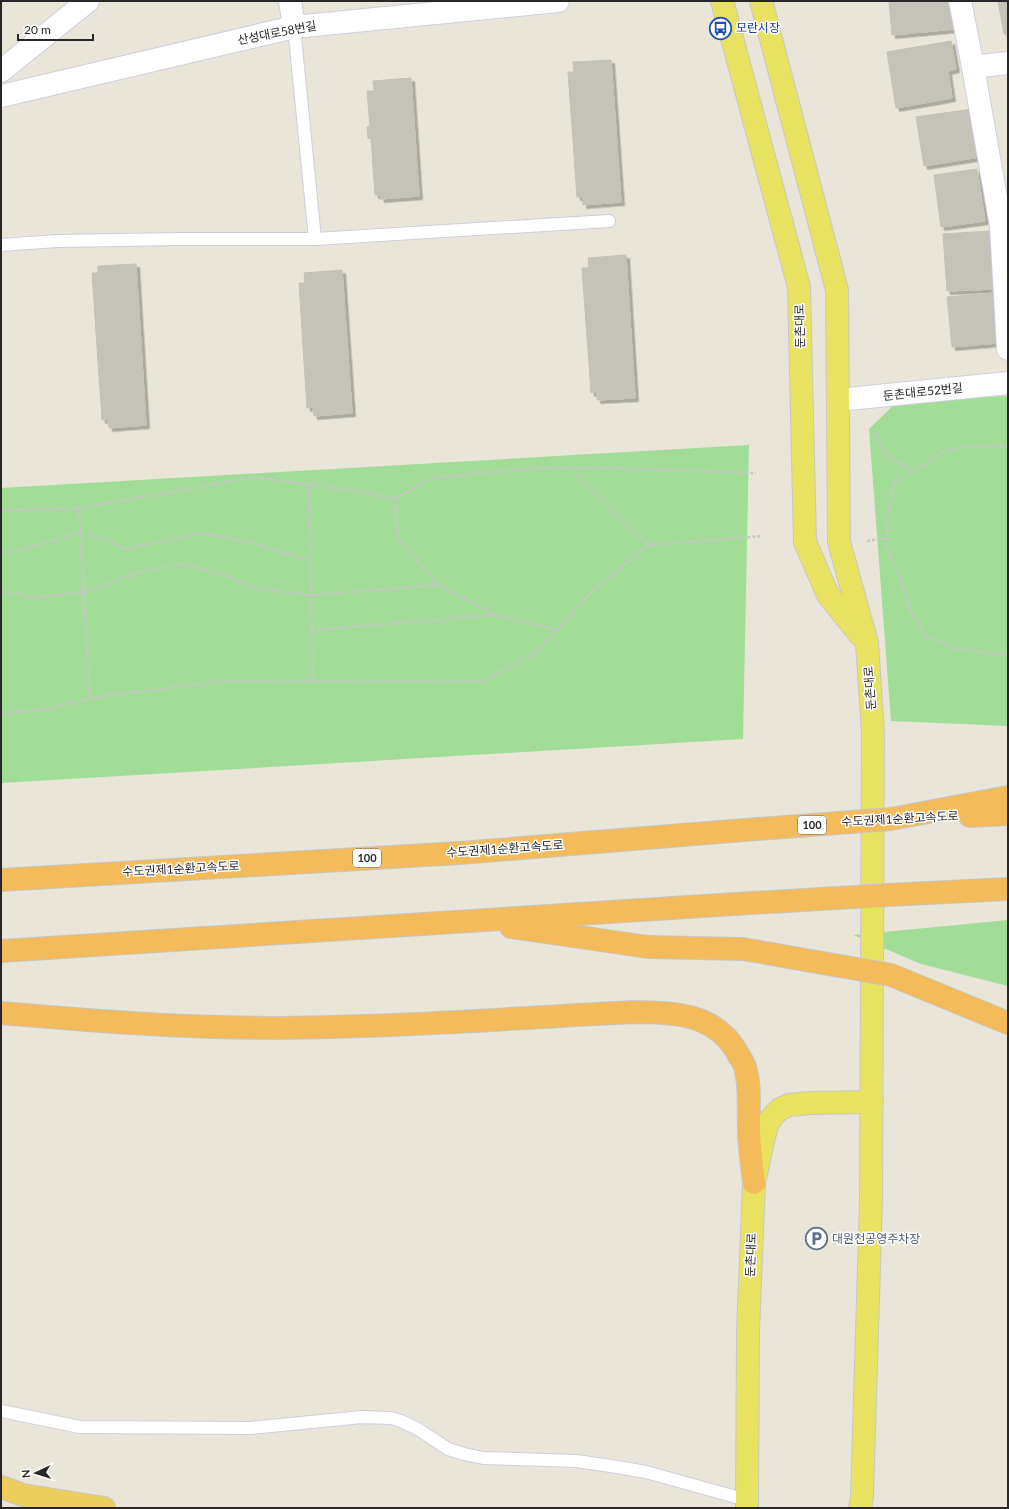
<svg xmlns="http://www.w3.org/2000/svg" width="1009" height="1509" font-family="Lato,'Noto Sans KR',sans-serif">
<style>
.green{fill:#a2dd98}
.building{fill:#c4c2b9;stroke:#c4c1b3;filter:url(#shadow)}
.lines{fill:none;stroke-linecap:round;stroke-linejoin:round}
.service-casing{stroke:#cfcedf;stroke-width:14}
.minor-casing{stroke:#cfcedf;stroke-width:24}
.primary-casing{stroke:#c7c7c7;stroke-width:24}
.trunk-casing{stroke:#c7c7c7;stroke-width:24}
.motorway-casing{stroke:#c7c7c7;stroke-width:24}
.path{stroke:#c7c7c7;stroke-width:2.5;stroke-dasharray:3 2;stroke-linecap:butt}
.service{stroke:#fff;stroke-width:12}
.minor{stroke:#fff;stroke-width:22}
.primary{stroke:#e7e260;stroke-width:22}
.trunk{stroke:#edce5c;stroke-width:22}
.motorway{stroke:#f3bb59;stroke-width:22}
.motorway-bridge-casing{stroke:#c7c7c7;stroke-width:24;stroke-linecap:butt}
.motorway-bridge{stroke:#f3bb59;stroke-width:22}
.labels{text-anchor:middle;stroke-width:3;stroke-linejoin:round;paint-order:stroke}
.shield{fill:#fff;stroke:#686868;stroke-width:1}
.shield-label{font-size:11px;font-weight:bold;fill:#272727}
.transit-label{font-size:12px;fill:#164399;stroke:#fff;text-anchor:start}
.street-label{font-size:12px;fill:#272727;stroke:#fff}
.service-label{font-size:12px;fill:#4e5e75;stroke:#fff;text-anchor:start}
</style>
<defs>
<filter id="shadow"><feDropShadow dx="3.5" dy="3.5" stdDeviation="0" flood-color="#0004"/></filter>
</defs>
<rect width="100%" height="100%" fill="#e9e5d9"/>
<g class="green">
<polygon points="1008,396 1008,726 891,721 869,429 899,400"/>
<polygon points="749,445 743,739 1,783 1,488"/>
<polygon points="1008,920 1008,986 921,964 853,935"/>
</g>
<g class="building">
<polygon points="889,1 952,1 955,29 892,35"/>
<polygon points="998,1 1008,1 1008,34 1004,34"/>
<polygon points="951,41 956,69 948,71 952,98 896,108 887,52"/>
<polygon points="611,60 621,202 583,205 583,197 577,197 568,72 574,72 573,62"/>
<polygon points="411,78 419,196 381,199 380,195 375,195 371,138 368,139 367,127 370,126 367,91 374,91 373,81"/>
<polygon points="972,109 986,156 924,166 916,117"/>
<polygon points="977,169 985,221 941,227 934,175"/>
<polygon points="991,231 994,289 947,291 943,234"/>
<polygon points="626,255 635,398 597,400 597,392 591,393 582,268 589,268 588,258"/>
<polygon points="136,264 146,425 109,428 108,419 102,420 92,273 98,273 98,266"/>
<polygon points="342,270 352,413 314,416 313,407 307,408 299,283 305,283 304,273"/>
<polygon points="995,293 998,343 952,347 947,297"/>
</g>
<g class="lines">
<defs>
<g id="service">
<polyline points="294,27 315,239"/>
<polyline points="1,245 57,241 179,239 315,239 609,221"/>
<polyline points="1,1411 80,1427 250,1428 362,1417 391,1418 401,1421 418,1429 448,1449 464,1454 483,1458 576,1461 611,1466 646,1472 747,1500"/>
</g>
<g id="minor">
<polyline points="290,1 294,27"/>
<polyline points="960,1 973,67 1001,226 1008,349"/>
<polyline points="973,67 1008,63"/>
<polyline points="1,71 88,1"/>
<polyline points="1,96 294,27 558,1"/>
<polyline points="838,400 1008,383"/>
</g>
<g id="primary">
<polyline points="722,1 799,287 805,542 828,595 861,636"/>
<polyline points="761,1 837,290 839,542 867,643 873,733 871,1200 862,1496 860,1508"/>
<polyline points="747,1508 748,1331 754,1183 764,1137 768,1123 773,1116 780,1109 789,1105 810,1103 872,1102"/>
</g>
<polyline id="trunk" points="1,1487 23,1495 104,1508"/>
<g id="motorway">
<polyline points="970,816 1008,814"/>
<polyline points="891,819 1008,797"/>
<polyline points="1,880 460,853 732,831"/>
<polyline points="888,895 1008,889"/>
<polyline points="511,927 648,947 743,949"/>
<polyline points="1,951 735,904"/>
<polyline points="891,975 1008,1023"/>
<path d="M1 1013C93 1021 185 1028 278 1028 397 1027 516 1018 634 1012 675 1012 717 1014 738 1054 740 1058 744 1063 745 1067 751 1087 748 1108 749 1128 749 1146 752 1165 754 1183"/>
</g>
</defs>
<use href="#service" class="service-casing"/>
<use href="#minor" class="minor-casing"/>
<use href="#primary" class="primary-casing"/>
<use href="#trunk" class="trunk-casing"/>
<use href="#motorway" class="motorway-casing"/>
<g class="path">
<polyline points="875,434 889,458 914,470"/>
<polyline points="1008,446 963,447 942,452 927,464 894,482 887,522 887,546 890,558 900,576 911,611 926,636 944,643 952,648 1008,655"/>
<polyline points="571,468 648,545"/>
<polyline points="309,484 313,681"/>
<polyline points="395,499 398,538 438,585 496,615 557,630"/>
<polyline points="79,508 90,698"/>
<polyline points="1,510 79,508 255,477 364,492 395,499 432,478 535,468 610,468 756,473"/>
<polyline points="867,541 887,538"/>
<polyline points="1,550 13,552 48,542 69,535 81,533 109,541 125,549 202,533 249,542 311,561"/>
<polyline points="1,591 35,597 84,592 143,571 183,564 222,574 252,588 312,595 438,585"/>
<polyline points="312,630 495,615"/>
<polyline points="1,714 52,708 90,698 224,681 481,681 537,652 595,589 648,545 762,536"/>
</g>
<use href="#service" class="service"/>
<use href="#minor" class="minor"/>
<use href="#primary" class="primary"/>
<use href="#trunk" class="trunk"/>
<use href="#motorway" class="motorway"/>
<defs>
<g id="motorway-bridge">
<polyline points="732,831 891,819"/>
<polyline points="735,904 888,895"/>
<polyline points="743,949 891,975"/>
</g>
</defs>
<use href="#motorway-bridge" class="motorway-bridge-casing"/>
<use href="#motorway-bridge" class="motorway-bridge"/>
</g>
<defs>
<symbol id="bus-ring" viewBox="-11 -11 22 22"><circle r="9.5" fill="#fff" stroke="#1a4fb4" stroke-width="1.5"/><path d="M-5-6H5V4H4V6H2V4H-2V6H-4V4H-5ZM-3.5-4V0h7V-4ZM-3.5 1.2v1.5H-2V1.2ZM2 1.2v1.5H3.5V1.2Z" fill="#1a4fb4"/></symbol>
<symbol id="parking-ring" viewBox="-11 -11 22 22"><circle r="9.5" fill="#fff" stroke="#5c6f8a" stroke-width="1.5"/><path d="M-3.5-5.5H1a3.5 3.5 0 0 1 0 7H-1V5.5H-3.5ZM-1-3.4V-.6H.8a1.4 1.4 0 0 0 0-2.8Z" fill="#5c6f8a"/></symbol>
</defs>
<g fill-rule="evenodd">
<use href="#bus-ring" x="708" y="16" width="25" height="25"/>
<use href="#parking-ring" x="804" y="1226" width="25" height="25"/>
</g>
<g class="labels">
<g class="shield">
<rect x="798" y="816" width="28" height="18" rx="3"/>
<rect x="353" y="849" width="28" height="18" rx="3"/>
</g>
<g class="shield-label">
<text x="812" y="829">100</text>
<text x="367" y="862">100</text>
</g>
<g class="transit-label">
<text x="736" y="32">모란시장</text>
</g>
<g class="street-label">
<text transform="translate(277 33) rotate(-11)" y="4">산성대로58번길</text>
<text transform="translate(800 326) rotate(-91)" y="4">둔촌대로</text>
<text transform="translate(923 392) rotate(-6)" y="4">둔촌대로52번길</text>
<text transform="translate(870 688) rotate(-94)" y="4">둔촌대로</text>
<text transform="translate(900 819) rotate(-3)" y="4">수도권제1순환고속도로</text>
<text transform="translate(505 849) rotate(-4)" y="4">수도권제1순환고속도로</text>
<text transform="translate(181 869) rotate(-3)" y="4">수도권제1순환고속도로</text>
<text transform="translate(751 1255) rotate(-88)" y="4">둔촌대로</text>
</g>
<g class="service-label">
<text x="832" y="1243">대원천공영주차장</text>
</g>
</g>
<rect width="1009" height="1509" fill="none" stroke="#272727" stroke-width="4"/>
<g transform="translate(36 1473) rotate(266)" stroke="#ffffff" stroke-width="3" paint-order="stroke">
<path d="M0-3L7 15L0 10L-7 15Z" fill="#272727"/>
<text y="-6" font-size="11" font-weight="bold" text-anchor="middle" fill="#272727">N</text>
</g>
<path d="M18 34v6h75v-6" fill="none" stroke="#272727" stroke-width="2"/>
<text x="24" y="34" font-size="12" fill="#272727" stroke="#ffffff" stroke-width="3" paint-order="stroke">20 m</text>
</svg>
